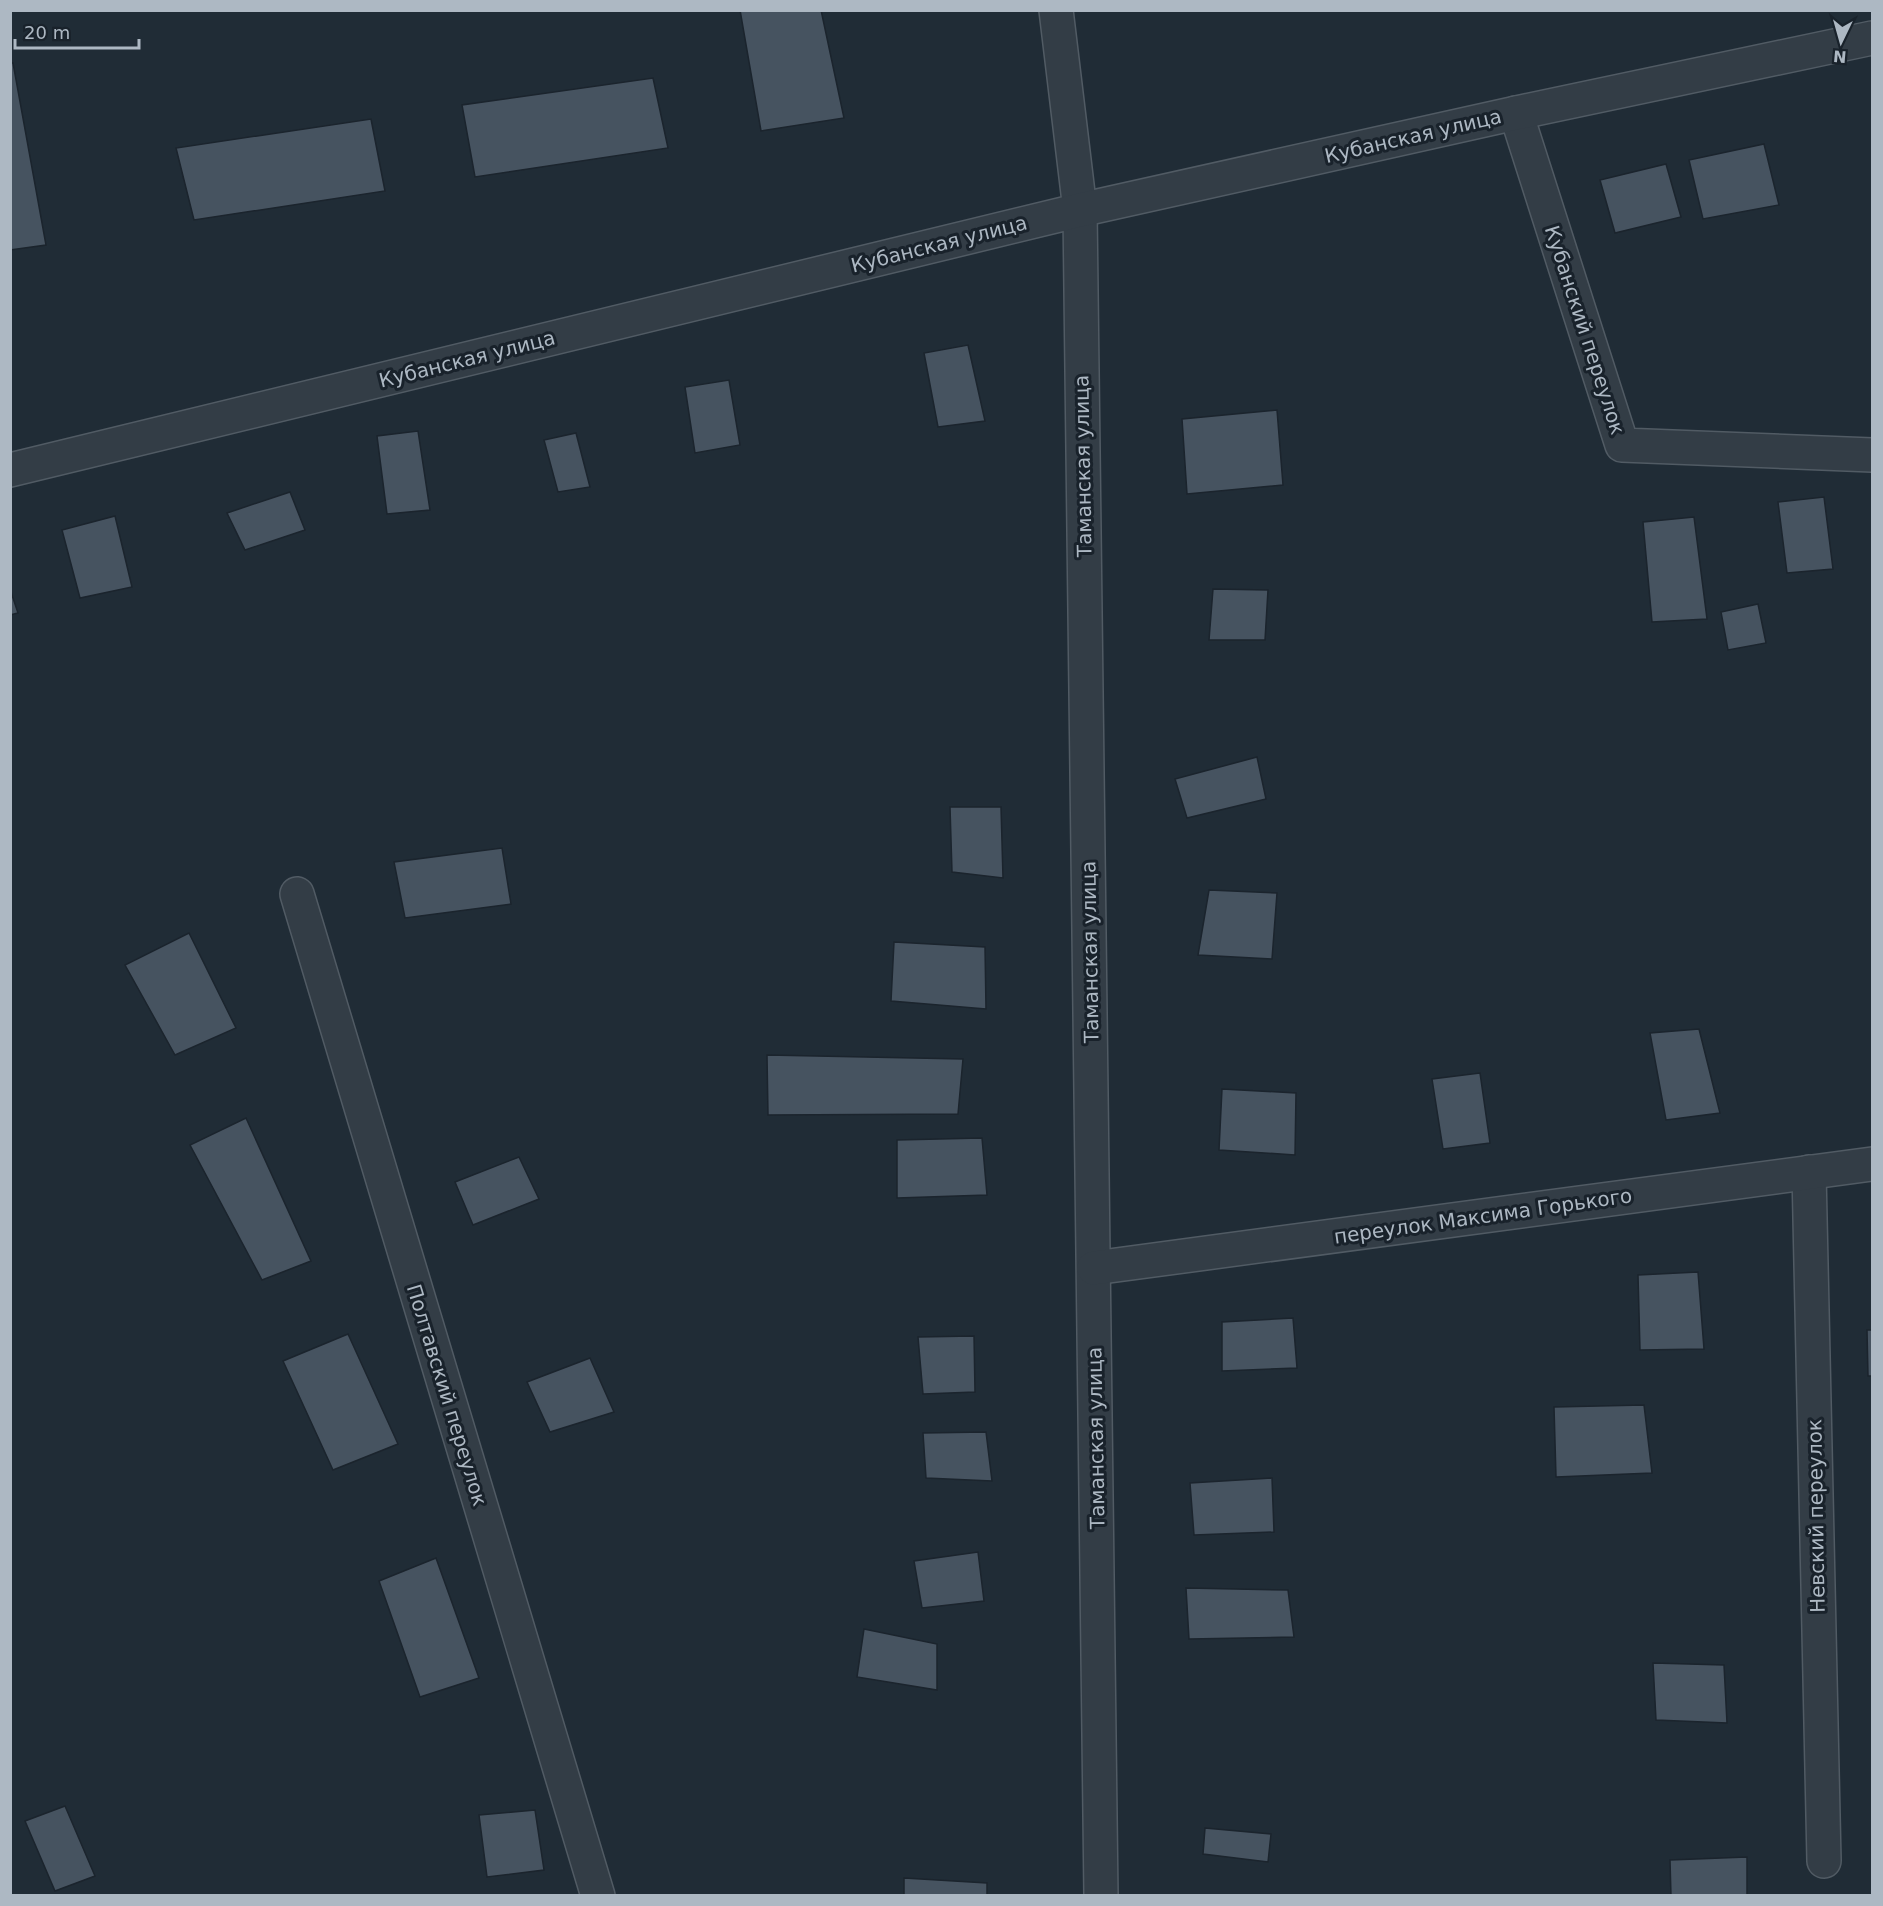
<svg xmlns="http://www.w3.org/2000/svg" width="1883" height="1906" font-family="'DejaVu Sans',sans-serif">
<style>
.building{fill:#465360;stroke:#1b242d;stroke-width:1.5}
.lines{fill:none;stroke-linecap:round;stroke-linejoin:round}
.minor-casing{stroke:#515b64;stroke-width:36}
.minor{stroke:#333d46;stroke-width:33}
.labels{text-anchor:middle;stroke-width:6;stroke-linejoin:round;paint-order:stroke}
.street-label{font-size:20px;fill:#adb8c3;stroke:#19222b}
</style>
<rect width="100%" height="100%" fill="#202c36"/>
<g class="building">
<polygon points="740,10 821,10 844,118 761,131"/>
<polygon points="10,63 13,63 46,245 10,250"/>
<polygon points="653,78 668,148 475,177 462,105"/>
<polygon points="371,119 385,191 194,220 176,148"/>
<polygon points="1764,144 1779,205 1703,219 1689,160"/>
<polygon points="1666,164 1681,217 1615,233 1600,180"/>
<polygon points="968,345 985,421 938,427 924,353"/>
<polygon points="729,380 740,445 695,453 685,387"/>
<polygon points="1277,410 1283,485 1187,494 1182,419"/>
<polygon points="418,431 430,510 387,514 377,436"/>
<polygon points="576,433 590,487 558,492 544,440"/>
<polygon points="290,492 305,530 245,550 227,513"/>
<polygon points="1824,497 1833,569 1787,573 1778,502"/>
<polygon points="115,516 132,587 80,598 62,530"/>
<polygon points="1694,517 1707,619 1652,622 1643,522"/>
<polygon points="10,589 18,613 10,615"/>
<polygon points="1213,589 1268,590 1265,640 1209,640"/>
<polygon points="1758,604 1766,643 1728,650 1721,612"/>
<polygon points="1257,757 1266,799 1187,818 1175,779"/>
<polygon points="950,807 1001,807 1003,878 952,872"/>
<polygon points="502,848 511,904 405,918 394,862"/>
<polygon points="1209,890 1277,893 1272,959 1198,955"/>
<polygon points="189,933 236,1028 175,1055 125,965"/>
<polygon points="894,942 985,947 986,1009 891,1001"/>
<polygon points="1699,1029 1720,1113 1666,1120 1650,1033"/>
<polygon points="767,1055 963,1059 958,1114 768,1115"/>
<polygon points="1480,1073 1490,1143 1443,1149 1432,1079"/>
<polygon points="1222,1089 1296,1093 1295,1155 1219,1150"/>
<polygon points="246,1118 311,1261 262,1280 190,1145"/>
<polygon points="982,1138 987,1195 897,1198 897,1140"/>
<polygon points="519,1157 539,1199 473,1225 455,1182"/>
<polygon points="1698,1272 1704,1349 1640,1350 1638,1275"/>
<polygon points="1293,1318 1297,1368 1222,1371 1222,1322"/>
<polygon points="1867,1330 1872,1330 1872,1376 1868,1376"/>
<polygon points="348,1334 398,1444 333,1470 283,1361"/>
<polygon points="974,1336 975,1392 923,1394 918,1337"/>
<polygon points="590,1358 614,1412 550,1432 527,1382"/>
<polygon points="1644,1405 1652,1473 1556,1477 1554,1407"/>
<polygon points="986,1432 992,1481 926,1478 923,1433"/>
<polygon points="1272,1478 1274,1532 1194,1535 1190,1483"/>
<polygon points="978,1552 984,1601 922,1608 914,1561"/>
<polygon points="436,1558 479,1678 420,1697 379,1581"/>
<polygon points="1186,1588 1288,1590 1294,1637 1189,1639"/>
<polygon points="864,1629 937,1644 937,1690 857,1677"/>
<polygon points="1653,1663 1724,1665 1727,1723 1656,1720"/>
<polygon points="65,1806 95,1876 55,1891 25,1821"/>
<polygon points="535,1810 544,1870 487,1877 479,1815"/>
<polygon points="1205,1828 1271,1834 1268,1862 1203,1854"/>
<polygon points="1747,1857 1747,1896 1671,1896 1670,1860"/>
<polygon points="904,1878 987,1883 987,1896 904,1896"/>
</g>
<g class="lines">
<defs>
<g id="minor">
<polyline points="1056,10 1080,210 1101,1896"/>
<polyline points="1516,113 1622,445 1872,455"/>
<polyline points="10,470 1080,210 1516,113 1872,38"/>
<polyline points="297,894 598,1896"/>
<polyline points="1809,1172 1824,1861"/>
<polyline points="1094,1268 1872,1164"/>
</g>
</defs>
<use href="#minor" class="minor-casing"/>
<use href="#minor" class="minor"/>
</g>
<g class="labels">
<g class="street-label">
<text transform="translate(1413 136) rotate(-13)" y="7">Кубанская улица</text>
<text transform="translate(939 244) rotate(-14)" y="7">Кубанская улица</text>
<text transform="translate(1585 330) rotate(72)" y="7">Кубанский переулок</text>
<text transform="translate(467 359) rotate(-14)" y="7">Кубанская улица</text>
<text transform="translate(1083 466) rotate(-91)" y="7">Таманская улица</text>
<text transform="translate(1090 952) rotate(-91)" y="7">Таманская улица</text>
<text transform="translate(1483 1216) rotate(-8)" y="7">переулок Максима Горького</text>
<text transform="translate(447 1395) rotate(73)" y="7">Полтавский переулок</text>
<text transform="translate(1096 1438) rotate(-91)" y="7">Таманская улица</text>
<text transform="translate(1816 1516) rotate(-91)" y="7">Невский переулок</text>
</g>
</g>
<rect width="1883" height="1906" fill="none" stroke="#adb8c3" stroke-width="24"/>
<g transform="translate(1841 42) rotate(185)" stroke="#19222b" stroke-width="4.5" paint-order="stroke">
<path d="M0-4.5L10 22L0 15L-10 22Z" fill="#adb8c3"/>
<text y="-9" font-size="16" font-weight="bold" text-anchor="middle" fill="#adb8c3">N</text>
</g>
<path d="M15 39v9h124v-9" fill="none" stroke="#adb8c3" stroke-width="3"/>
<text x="24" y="39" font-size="18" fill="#adb8c3" stroke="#19222b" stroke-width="4.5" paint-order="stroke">20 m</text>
</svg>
